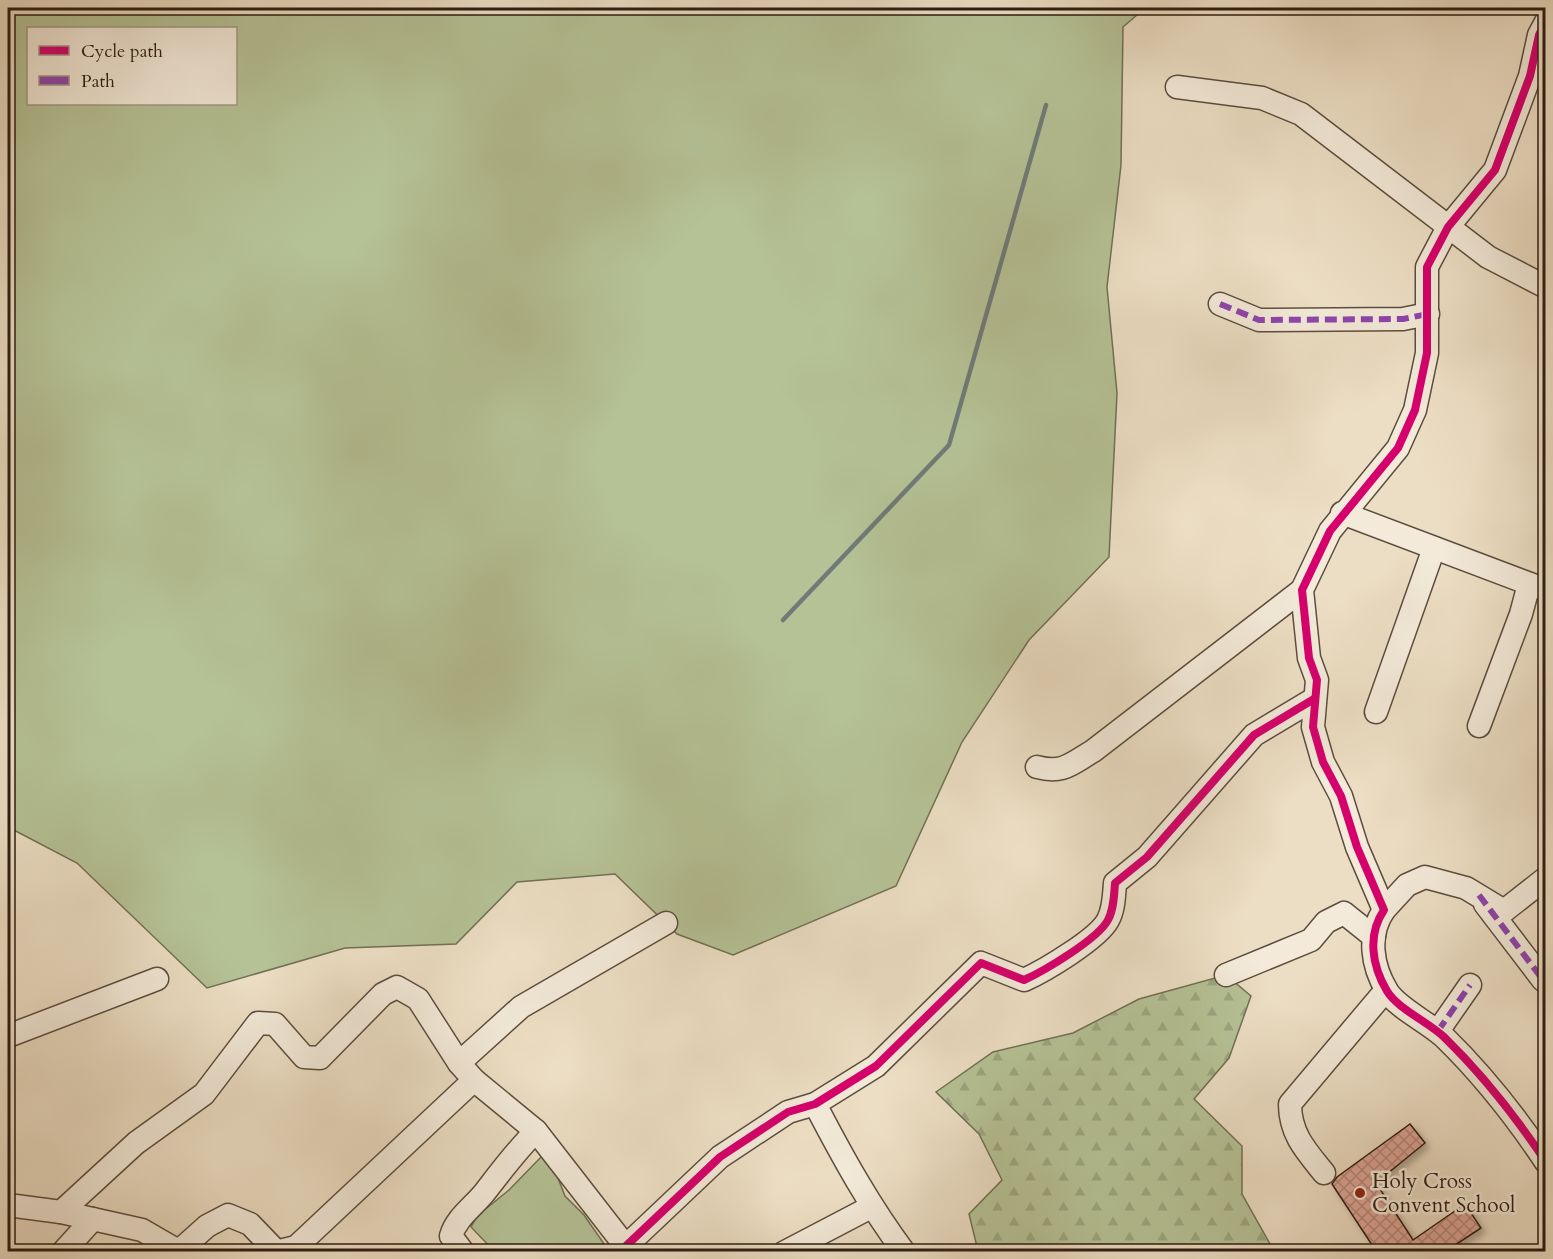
<svg xmlns="http://www.w3.org/2000/svg" width="1553" height="1259" font-family="Cardo,serif">
<style>
.green{fill:#b5c296;stroke:#717054;stroke-width:1.5;fill-rule:evenodd}
.forest{fill:url(#forest-firs);stroke:#717054;stroke-width:1.5}
.lines{fill:none;stroke-linecap:round;stroke-linejoin:round}
.stream{stroke:#707b79;stroke-width:4.5}
.building{fill:url(#building-cross-hatch);stroke:#2d1d12;stroke-width:1.5;filter:url(#shadow)}
.minor-casing{stroke:#5d4d3e;stroke-width:25}
.minor{stroke:#f3ead9;stroke-width:22}
.quiet{stroke:#8e44ad;stroke-width:6;stroke-dasharray:12 6;stroke-linecap:butt}
.cycleway-casing{stroke:#f3ead9;stroke-width:11}
.cycleway{stroke:#d6006c;stroke-width:8}
.poi-dot{fill:#8f2418;stroke:#f3ead9;stroke-width:2}
.labels{text-anchor:middle;stroke-width:5;stroke-linejoin:round;paint-order:stroke}
.poi-label{font-size:21px;fill:#2d1d12;stroke:#f3ead9;text-anchor:start}
</style>
<defs>
<pattern id="forest-firs" width="22" height="20" patternUnits="userSpaceOnUse" patternTransform="scale(1.5)"><rect width="22" height="20" fill="#b5c296"/><path d="M5 1l3.5 6h-7zM16 11l3.5 6h-7z" fill="#9ca680"/></pattern>
<pattern id="building-cross-hatch" width="8" height="8" patternUnits="userSpaceOnUse" patternTransform="scale(1.5)"><rect width="8" height="8" fill="#dea597"/><path d="M0 0l8 8M0 8l8-8" fill="none" stroke="#b4867a"/></pattern>
<filter id="shadow"><feDropShadow dx="4.5" dy="4.5" stdDeviation="3" flood-color="#0004"/></filter>
</defs>
<rect width="100%" height="100%" fill="#ecdec4"/>
<filter id="stains"><feTurbulence type="fractalNoise" baseFrequency=".00333" numOctaves="4"/><feColorMatrix values="0 0 0 0 .2 0 0 0 0 .09 0 0 0 0 .02 0 0 0 .5 -.17"/></filter>
<radialGradient id="worn" r=".72"><stop offset=".6" stop-color="#630" stop-opacity="0"/><stop offset="1" stop-color="#630" stop-opacity=".3"/></radialGradient>
<g class="green">
<path d="M8 8H1145L1123 27 1121 165 1107 287 1117 393 1109 557 1029 640 962 742 896 886 733 955 677 934 615 874 517 882 456 944 345 948 207 988 77 863 8 827ZM28 28H236V104H28Z"/>
<polygon points="542,1156 554,1168 565,1196 584,1215 609,1251 494,1251 471,1227 477,1216 509,1190"/>
</g>
<polygon class="forest" points="1226,975 1251,996 1229,1058 1194,1099 1242,1146 1242,1194 1274,1251 978,1251 969,1214 1002,1180 979,1134 936,1092 993,1052 1073,1033 1139,999"/>
<g class="lines">
<polyline class="stream" points="783,620 949,445 1046,105"/>
</g>
<polygon class="building" points="1410,1124 1425,1143 1376,1183 1413,1240 1465,1204 1481,1228 1446,1251 1376,1251 1332,1184 1337,1177"/>
<g class="lines">
<defs>
<g id="minor">
<path d="M1546 22 1539 35 1530 76 1495 170 1448 227 1427 267V353L1415 410 1398 448 1330 531 1302 590 1309 658 1317 680 1313 727 1323 762 1341 796 1357 847 1384 910C1367 935 1372 966 1387 991 1397 1008 1428 1022 1444 1037 1483 1075 1516 1117 1546 1162"/>
<polyline points="1177,87 1262,98 1301,114 1488,257 1546,287"/>
<polyline points="1220,304 1259,320 1403,319 1428,314"/>
<polyline points="1342,513 1546,590"/>
<polyline points="1376,712 1434,548"/>
<polyline points="1479,726 1521,614 1529,584"/>
<path d="M1037 767C1063 774 1071 764 1093 751L1302 590"/>
<polyline points="1485,904 1543,980"/>
<polyline points="1384,910 1407,885 1425,877 1466,888 1504,911 1546,878"/>
<polyline points="1226,975 1311,940 1326,922 1344,913 1374,937"/>
<polyline points="1438,1031 1470,985"/>
<polyline points="8,1036 157,979"/>
<polyline points="459,1063 521,1007 666,923"/>
<path d="M815 1104C842 1156 869 1205 904 1252"/>
<path d="M1324 1173C1306 1151 1290 1134 1290 1104L1386 990"/>
<polyline points="8,1205 61,1212 142,1230 180,1252"/>
<polyline points="61,1212 136,1143 204,1094 258,1023 275,1024 304,1057 320,1058 383,994 397,987 418,999 459,1063 474,1080 536,1131 630,1252"/>
<path d="M626 1246 720 1157 788 1112 815 1104 876 1066 981 963 1024 980C1044 971 1098 939 1108 920 1114 909 1114 895 1115 883L1147 857 1254 735 1314 699"/>
<polyline points="179,1251 207,1226 228,1215 250,1224 275,1250 280,1251 296,1247 474,1080"/>
<polyline points="63,1252 93,1219"/>
<path d="M463 1252 451 1236C456 1218 473 1207 485 1192 502 1170 516 1151 536 1131"/>
<polyline points="785,1252 871,1207"/>
</g>
</defs>
<use href="#minor" class="minor-casing"/>
<use href="#minor" class="minor"/>
<g class="quiet">
<polyline points="1220,304 1259,320 1403,319 1428,314"/>
<polyline points="1479,895 1543,980"/>
<polyline points="1438,1031 1470,985"/>
</g>
<defs>
<g id="cycleway">
<path d="M1546 22 1539 35 1530 76 1495 170 1448 227 1427 267V353L1415 410 1398 448 1330 531 1302 590 1309 658 1317 680 1313 727 1323 762 1341 796 1357 847 1384 910C1367 935 1372 966 1387 991 1397 1008 1428 1022 1444 1037 1483 1075 1516 1117 1546 1162"/>
<path d="M626 1246 720 1157 788 1112 815 1104 876 1066 981 963 1024 980C1044 971 1098 939 1108 920 1114 909 1114 895 1115 883L1147 857 1254 735 1314 699"/>
</g>
</defs>
<use href="#cycleway" class="cycleway-casing"/>
<use href="#cycleway" class="cycleway"/>
</g>
<circle class="poi-dot" cx="1360" cy="1193" r="6"/>
<g class="labels">
<g class="poi-label">
<text x="1372" y="1188">Holy Cross<tspan x="1372" dy="24">Convent School</tspan></text>
</g>
</g>
<rect width="1553" height="1259" fill="none" stroke="#ecdec4" stroke-width="30"/>
<rect x="9" y="9" width="1535" height="1241" fill="none" stroke="#2d1d12" stroke-width="3"/>
<rect x="15" y="15" width="1523" height="1229" fill="none" stroke="#2d1d12" stroke-width="1.5"/>
<rect x="27" y="27" width="210" height="78" fill="#f3ead9" stroke="#a49889" stroke-width="1.5"/>
<rect x="39" y="46" width="30" height="9" fill="#d6006c" stroke="#a49889" stroke-width="1.5"/>
<text x="81" y="57" font-size="18" fill="#2d1d12">Cycle path</text>
<rect x="39" y="76" width="30" height="9" fill="#8e44ad" stroke="#a49889" stroke-width="1.5"/>
<text x="81" y="87" font-size="18" fill="#2d1d12">Path</text>
<rect width="100%" height="100%" filter="url(#stains)"/>
<rect width="100%" height="100%" fill="url(#worn)"/>
</svg>
